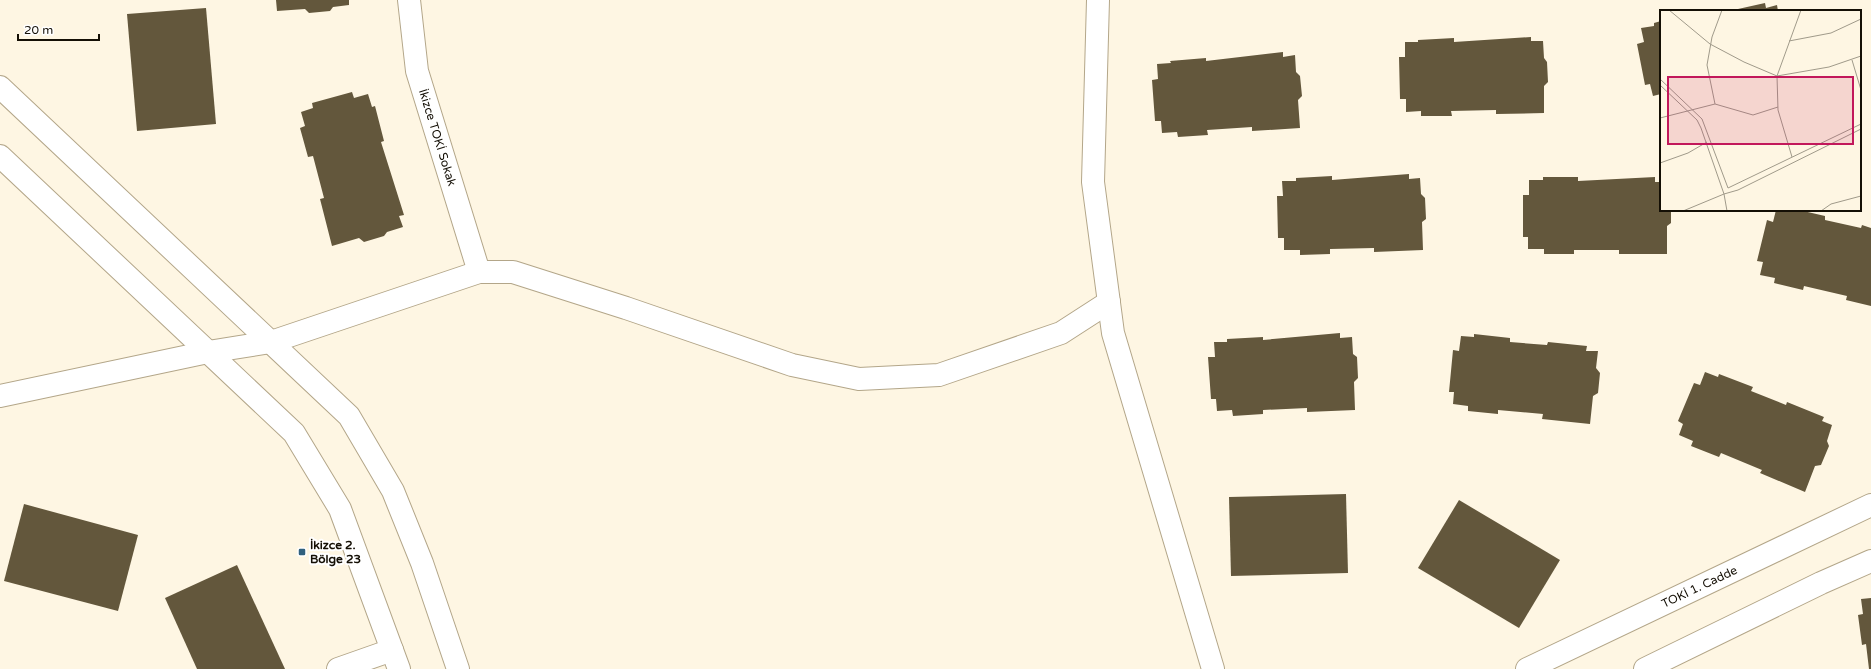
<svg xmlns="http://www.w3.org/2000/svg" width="1871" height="669" font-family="'Varela Round',sans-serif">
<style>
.building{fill:#63573c}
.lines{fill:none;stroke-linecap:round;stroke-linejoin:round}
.minor-casing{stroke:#b3a689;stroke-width:24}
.major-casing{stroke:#b3a689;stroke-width:24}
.minor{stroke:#fff;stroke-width:22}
.major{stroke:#fff;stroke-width:22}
.poi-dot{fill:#30607e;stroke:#fff;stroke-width:1.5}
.labels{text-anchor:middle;stroke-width:4;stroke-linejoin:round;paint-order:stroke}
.street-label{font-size:12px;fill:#140f05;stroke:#fff}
.poi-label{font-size:12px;font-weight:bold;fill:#140f05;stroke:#fff;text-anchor:start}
.inset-road{fill:none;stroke:#a09a8a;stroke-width:1}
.view{fill:#c2185b;fill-opacity:0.15;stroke:#c2185b;stroke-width:2}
.inset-edge{fill:none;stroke:#140f05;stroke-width:2}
</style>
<rect width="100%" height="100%" fill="#fef6e3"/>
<g class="building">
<polygon points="276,0 349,0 349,5 333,7 330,11 309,13 305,9 277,11"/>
<polygon points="1765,3 1766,8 1777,5 1778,11 1729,11"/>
<polygon points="206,8 216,124 137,131 127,14"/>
<polygon points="1661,21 1661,94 1653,96 1650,84 1645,85 1637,44 1644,42 1641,28 1654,26 1654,23"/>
<polygon points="1531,37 1531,41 1543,41 1544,58 1547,62 1548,82 1544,86 1544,113 1496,114 1496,110 1451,111 1452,116 1421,116 1421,111 1406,112 1406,99 1400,99 1399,57 1405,57 1405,42 1418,42 1418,40 1454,38 1454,42"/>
<polygon points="1283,52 1283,57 1295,55 1296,72 1300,76 1302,96 1298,100 1300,128 1252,131 1252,127 1207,130 1208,135 1178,137 1177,132 1162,133 1161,121 1155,121 1152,80 1158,79 1157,64 1171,63 1170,61 1206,58 1206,61"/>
<polygon points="352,92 354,98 368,94 372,107 375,106 384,141 381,142 404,215 399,216 403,227 387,232 384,236 364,242 359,238 332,246 320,199 324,198 313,156 308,157 300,128 305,126 301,112 313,108 312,103"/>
<polygon points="1409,174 1409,179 1420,178 1421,194 1425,198 1426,219 1422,222 1423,250 1374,252 1374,248 1330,249 1330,254 1300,255 1300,250 1284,250 1284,238 1278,238 1277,196 1283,196 1282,181 1296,181 1296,178 1332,176 1332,180"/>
<polygon points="1543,177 1578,177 1578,181 1655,177 1655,182 1661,182 1661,210 1671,210 1671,223 1667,226 1667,254 1619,254 1619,250 1574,250 1574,254 1544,254 1544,249 1528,249 1528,237 1523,237 1523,195 1529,195 1529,180 1543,180"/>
<polygon points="1776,210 1799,210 1825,216 1825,220 1861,228 1862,225 1871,228 1871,306 1846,300 1847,296 1804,286 1803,290 1774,283 1775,278 1760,275 1763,262 1757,261 1767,220 1773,222"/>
<polygon points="1340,333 1340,338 1352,337 1353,354 1357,357 1358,378 1354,382 1355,410 1307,412 1307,408 1263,410 1263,414 1233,416 1232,410 1217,411 1216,399 1211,399 1208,357 1215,357 1214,342 1227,342 1227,339 1263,337 1263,340"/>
<polygon points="1474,334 1510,338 1510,342 1547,345 1548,342 1587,346 1586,351 1598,351 1596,368 1600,373 1598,393 1593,396 1590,424 1542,419 1543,414 1498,410 1498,414 1468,411 1468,406 1453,404 1454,392 1449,392 1453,350 1459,351 1461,336 1474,337"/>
<polygon points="1705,372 1718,377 1719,374 1753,387 1751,391 1786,405 1787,402 1824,417 1822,421 1832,425 1827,441 1829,446 1821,465 1815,466 1805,492 1760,473 1762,470 1721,453 1719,457 1691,446 1693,441 1679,435 1683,424 1678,421 1694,383 1700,385"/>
<polygon points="1346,494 1348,573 1231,576 1229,497"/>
<polygon points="1459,500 1560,560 1519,628 1418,568"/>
<polygon points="24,504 138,535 118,611 4,581"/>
<polygon points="237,565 285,669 197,669 165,598"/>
<polygon points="1871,598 1871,669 1869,669 1866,644 1862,645 1858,615 1863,614 1861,599"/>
</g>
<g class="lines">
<defs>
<g id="minor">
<path id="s1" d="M409 0 417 71 479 272"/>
<polyline points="1098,0 1093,182 1113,333 1213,669"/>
<polyline points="0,396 208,352 271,342 479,272 513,272 626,308 792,365 859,379 939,375 1061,333 1109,302"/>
<polyline points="338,669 392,650"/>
</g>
<g id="major">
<polyline points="0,87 349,416 393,491 422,563 458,669"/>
<polyline points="0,156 294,433 340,509 399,669"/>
<path id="s2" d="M1527 669 1871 505"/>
<polyline points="1645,669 1821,583 1871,561"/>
</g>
</defs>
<use href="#minor" class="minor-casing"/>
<use href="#major" class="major-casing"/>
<use href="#minor" class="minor"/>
<use href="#major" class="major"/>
</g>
<rect class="poi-dot" x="298" y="548" width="8" height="8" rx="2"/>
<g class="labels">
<g class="street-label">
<text dy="4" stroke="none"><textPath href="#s1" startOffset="141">İkizce TOKİ Sokak</textPath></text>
<text dy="4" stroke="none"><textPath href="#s2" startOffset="191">TOKİ 1. Cadde</textPath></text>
</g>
<g class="poi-label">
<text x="310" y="549">İkizce 2.<tspan x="310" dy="14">Bölge 23</tspan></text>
</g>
</g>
<g transform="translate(1660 10)">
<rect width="201" height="201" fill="#fef6e3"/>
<path class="inset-road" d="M9 0 50 34 84 52 117 66 169 57 201 46M129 31 171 23 201 9M192 50 201 80M0 69 42 109 68 178 201 114M0 75 37 110 41 118 64 184 78 180 201 119M55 94 47 55 52 27 62 0M0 108 55 94 93 105 118 97M132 147 118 100 117 66 141 0M0 153 28 143 47 132M23 201 64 184 67 201M161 201 171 194 201 186"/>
<path class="view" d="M8 67H193V134H8Z"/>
<rect width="201" height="201" class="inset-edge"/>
</g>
<path d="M18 34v6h81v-6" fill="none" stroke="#140f05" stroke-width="2"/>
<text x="24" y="34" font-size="12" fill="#140f05" stroke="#ffffff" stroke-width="3" paint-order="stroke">20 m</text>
</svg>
